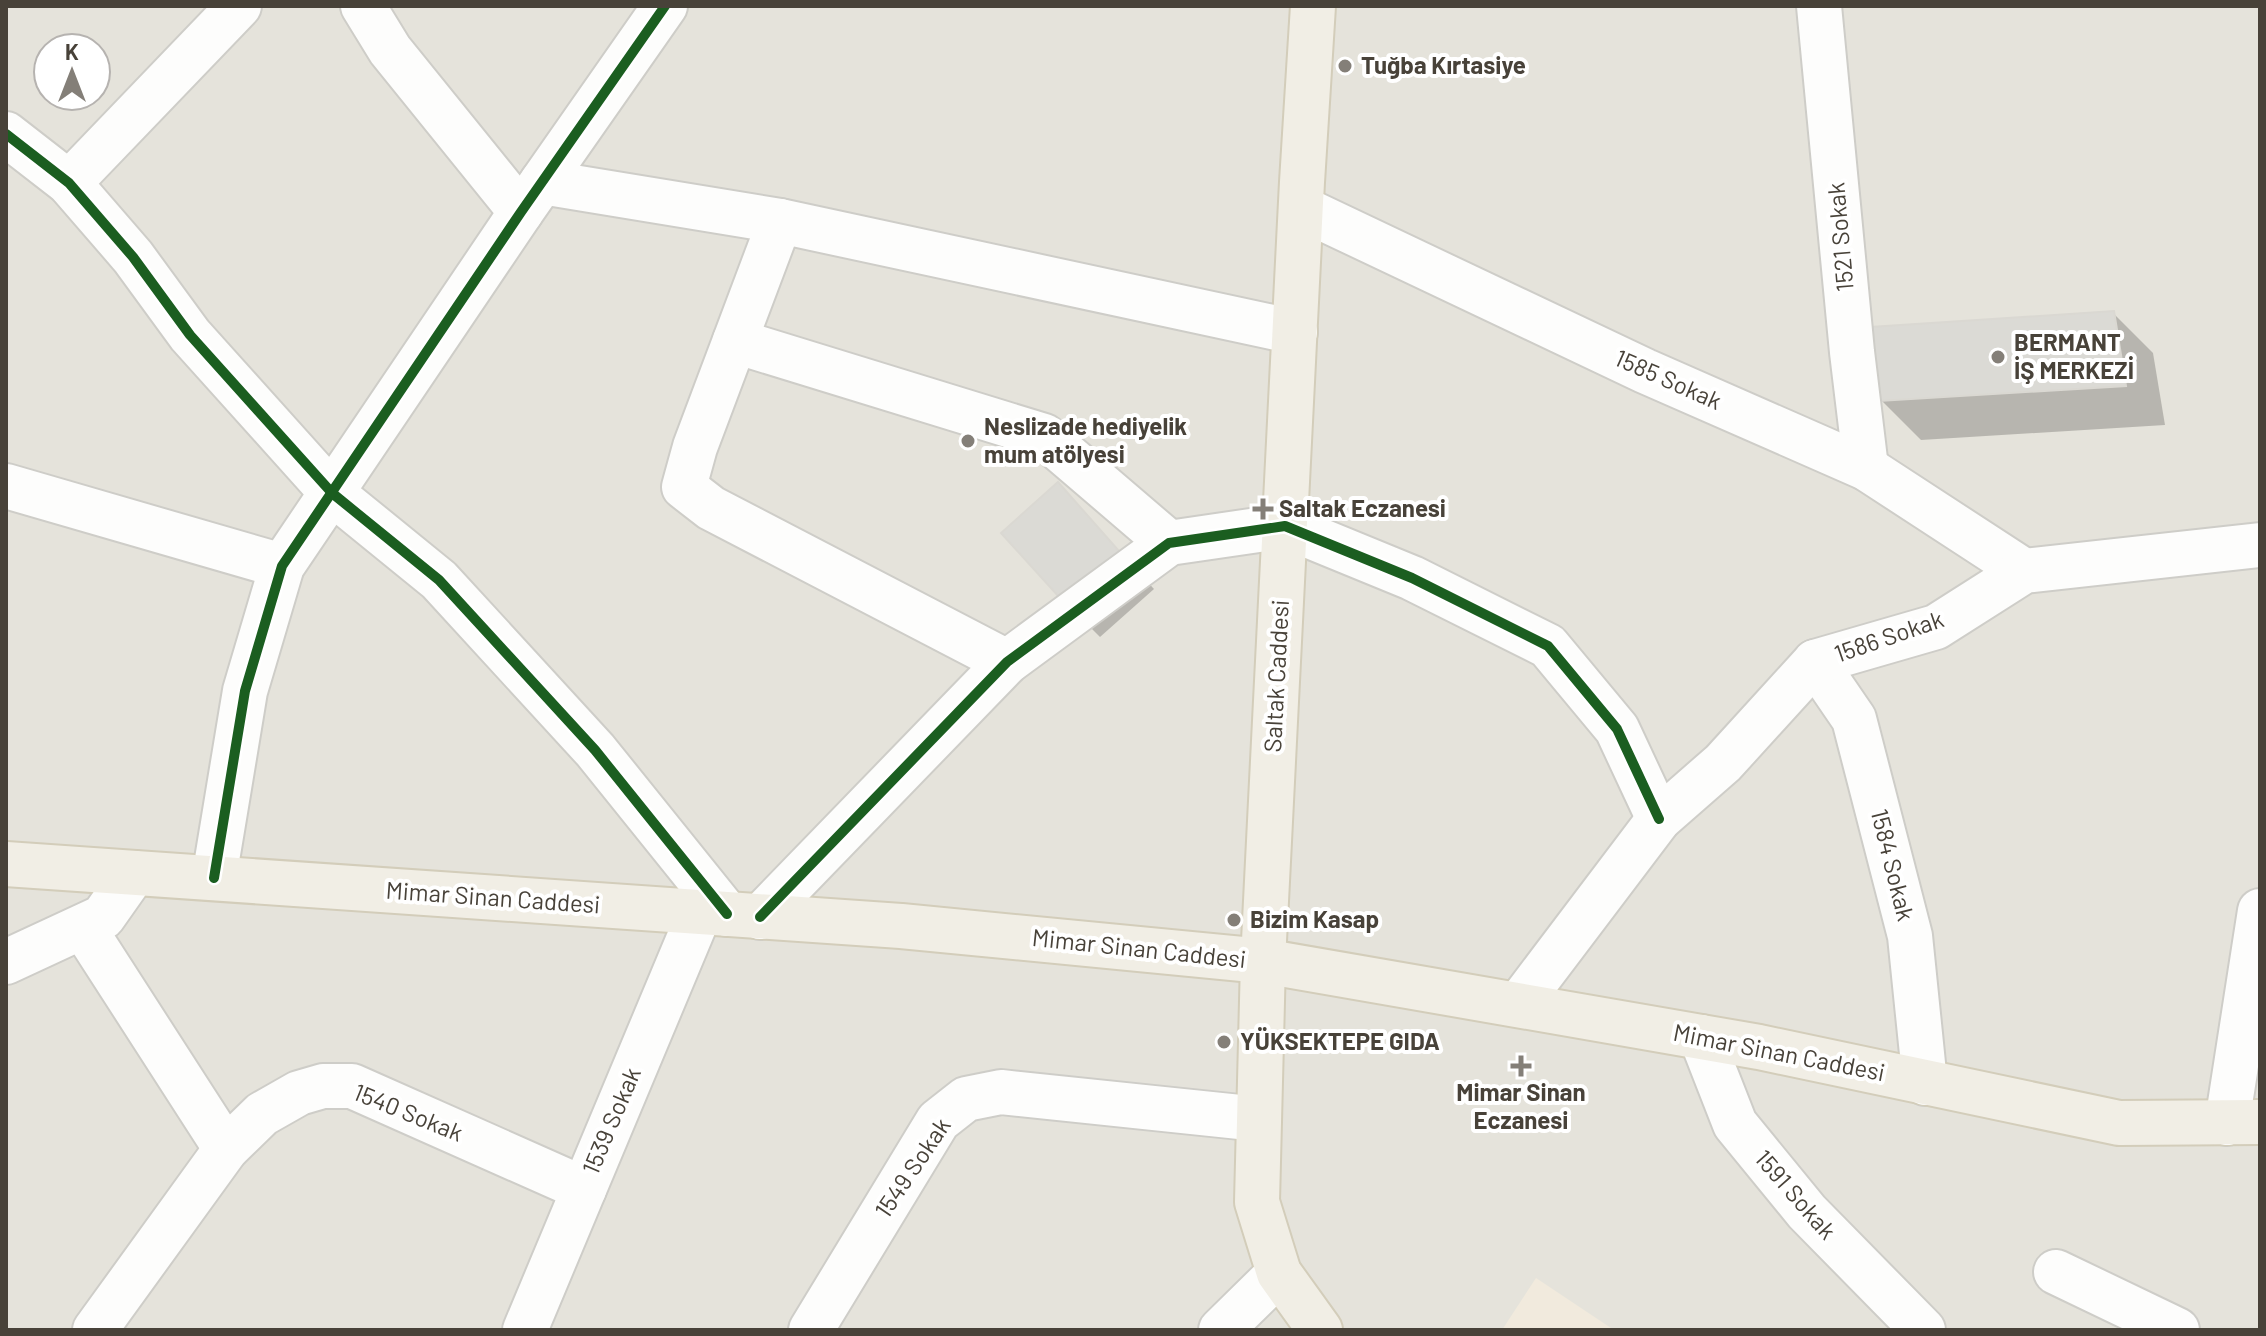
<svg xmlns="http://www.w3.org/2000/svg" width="2266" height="1336" font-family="Barlow,sans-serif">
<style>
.residential{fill:#e5e3db;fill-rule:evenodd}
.commercial{fill:#f1eadd}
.shadow{fill:#0003}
.building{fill:#dbdad5;stroke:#dad8d2;stroke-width:2}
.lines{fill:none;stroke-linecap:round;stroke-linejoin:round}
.minor-casing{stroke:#cecdc8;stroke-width:48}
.major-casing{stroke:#d3cdba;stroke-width:48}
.minor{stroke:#fdfdfc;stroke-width:44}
.major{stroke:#f1eee5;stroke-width:44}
.cycleway-casing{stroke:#fff;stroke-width:15}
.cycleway{stroke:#1b5e20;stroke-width:10}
.poi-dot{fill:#847f78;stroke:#fff;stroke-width:3}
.labels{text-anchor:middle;stroke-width:8;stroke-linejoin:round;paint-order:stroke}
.poi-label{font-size:24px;font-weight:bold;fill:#484239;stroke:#fff;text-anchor:start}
.street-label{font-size:24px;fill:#484239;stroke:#fff}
</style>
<rect width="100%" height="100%" fill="#f2f1ec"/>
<path class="residential" d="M6 6H2260V1330H6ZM48 48H96V96H48Z"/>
<polygon class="commercial" points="1536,1278 1614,1330 1502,1330"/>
<g class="shadow">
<polygon points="2113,313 2153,353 2165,425 1921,440 1881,400"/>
<polygon points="1058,485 1154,589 1100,637 1071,608"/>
</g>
<g class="building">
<polygon points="2114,311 2126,386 1879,401 1871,327"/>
<polygon points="1058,482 1126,559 1070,609 1001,533"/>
</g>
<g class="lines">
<defs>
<g id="minor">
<polyline points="363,6 390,50 521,212"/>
<polyline points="1819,6 1852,352 1866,468"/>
<polyline points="6,134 69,183 133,257 190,335 332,493 439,580 595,750 727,914"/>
<polyline points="542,182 780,221 1295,332"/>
<polyline points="69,183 239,6"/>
<polyline points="1301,208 1645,371 1866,468 2024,571"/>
<polyline points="780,221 695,447 684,487 711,508 1007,662"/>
<polyline points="735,341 1044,436 1169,543"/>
<polyline points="6,486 282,566"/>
<polyline points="1815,662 1854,719 1910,936 1925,1083"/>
<polyline points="214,878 245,691 282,566 521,212 665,6"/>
<polyline points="760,917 1007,662 1169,543 1285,526 1412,578 1548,646 1617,729 1659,819"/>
<polyline points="83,927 226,1149"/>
<polyline points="6,962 103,917 134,873"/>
<polyline points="1519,1004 1659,819 1723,763 1815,662 1936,627 2024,571 2260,545"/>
<polyline points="1701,1037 1735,1124 1807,1212 1923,1330"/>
<polyline points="2227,1123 2260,911"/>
<polyline points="2056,1272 2177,1330"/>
<polyline points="95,1330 226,1149 262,1114 299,1093 323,1086 352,1086 584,1189"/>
<polyline points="525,1330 700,912"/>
<polyline points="811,1330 938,1121 966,1099 1001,1092 1259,1119"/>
<polyline points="1221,1330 1279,1273"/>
</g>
<g id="major">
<polyline points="1313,6 1302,182 1263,961 1257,1202 1279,1273 1320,1330"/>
<polyline points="6,864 901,926 1263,961 1759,1047 2119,1123 2260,1122"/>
</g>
</defs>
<use href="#minor" class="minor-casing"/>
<use href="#major" class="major-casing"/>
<use href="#minor" class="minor"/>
<use href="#major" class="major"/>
<defs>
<g id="cycleway">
<polyline points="6,134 69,183 133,257 190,335 332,493 439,580 595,750 727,914"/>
<polyline points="214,878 245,691 282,566 521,212 665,6"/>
<polyline points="760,917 1007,662 1169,543 1285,526 1412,578 1548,646 1617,729 1659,819"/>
</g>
</defs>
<use href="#cycleway" class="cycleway-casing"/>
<use href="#cycleway" class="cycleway"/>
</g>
<g class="poi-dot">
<circle cx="1345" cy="66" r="8"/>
<circle cx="1998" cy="357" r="8"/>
<circle cx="968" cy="441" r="8"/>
<path d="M1259 497h8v8h8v8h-8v8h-8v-8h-8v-8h8z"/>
<circle cx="1234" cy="920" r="8"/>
<circle cx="1224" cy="1042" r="8"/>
<path d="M1517 1054h8v8h8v8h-8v8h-8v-8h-8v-8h8z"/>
</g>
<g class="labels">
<g class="poi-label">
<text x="1361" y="74">Tuğba Kırtasiye</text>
<text x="2014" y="351">BERMANT<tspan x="2014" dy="28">İŞ MERKEZİ</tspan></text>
<text x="984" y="435">Neslizade hediyelik<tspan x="984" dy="28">mum atölyesi</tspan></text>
<text x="1279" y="517">Saltak Eczanesi</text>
<text x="1250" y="928">Bizim Kasap</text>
<text x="1240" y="1050">YÜKSEKTEPE GIDA</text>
<text x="1521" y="1101" text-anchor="middle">Mimar Sinan<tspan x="1521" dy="28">Eczanesi</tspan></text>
</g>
<g class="street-label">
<text transform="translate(1841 237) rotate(-95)" y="8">1521 Sokak</text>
<text transform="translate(1668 380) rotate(24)" y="8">1585 Sokak</text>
<text transform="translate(1889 637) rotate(-19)" y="8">1586 Sokak</text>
<text transform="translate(1277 676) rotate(-87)" y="8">Saltak Caddesi</text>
<text transform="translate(1892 865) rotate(76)" y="8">1584 Sokak</text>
<text transform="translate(493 898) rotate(4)" y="8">Mimar Sinan Caddesi</text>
<text transform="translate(1139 949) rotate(6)" y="8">Mimar Sinan Caddesi</text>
<text transform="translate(1779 1053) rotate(11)" y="8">Mimar Sinan Caddesi</text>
<text transform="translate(408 1113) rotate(22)" y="8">1540 Sokak</text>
<text transform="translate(612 1121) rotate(-67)" y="8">1539 Sokak</text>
<text transform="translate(913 1168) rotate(-56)" y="8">1549 Sokak</text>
<text transform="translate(1795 1195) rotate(49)" y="8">1591 Sokak</text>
</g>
</g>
<rect width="2266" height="1336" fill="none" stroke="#484239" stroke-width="16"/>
<g transform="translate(72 72)"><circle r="38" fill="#ffffff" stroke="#b6b3b0" stroke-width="2"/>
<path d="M0-6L14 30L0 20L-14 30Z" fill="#847f78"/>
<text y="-12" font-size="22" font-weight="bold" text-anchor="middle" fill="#484239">K</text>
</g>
</svg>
